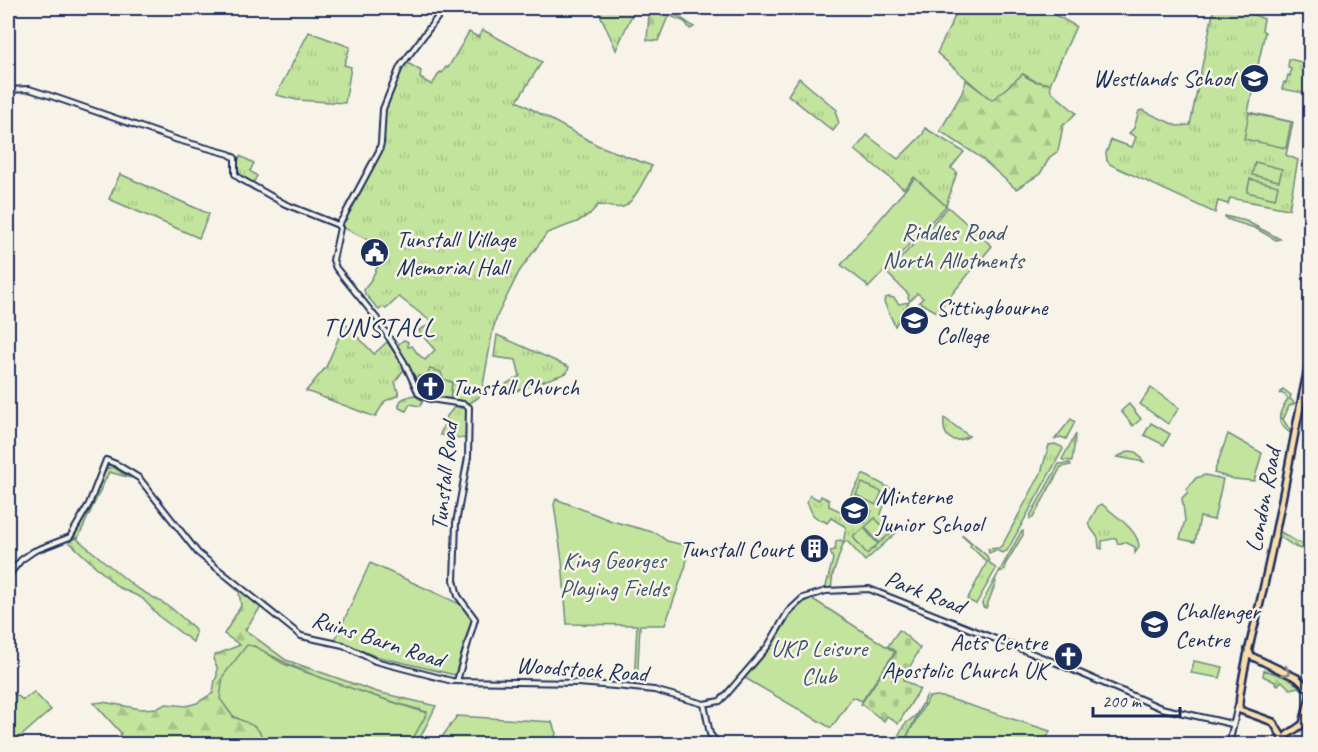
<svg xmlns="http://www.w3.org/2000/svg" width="1318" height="752" font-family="Caveat,sans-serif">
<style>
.grass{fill:url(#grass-tufts);stroke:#6f8a7e;stroke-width:1.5}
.forest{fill:url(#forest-firs);stroke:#6f8a7e;stroke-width:1.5}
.cemetery{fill:url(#cemetery-stones);stroke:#6f8a7e;stroke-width:1.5}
.green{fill:#c3e49d;stroke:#6f8a7e;stroke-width:1.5}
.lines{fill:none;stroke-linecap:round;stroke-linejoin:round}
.minor-casing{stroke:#1b2f5e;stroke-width:8}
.major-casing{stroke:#1b2f5e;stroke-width:10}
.minor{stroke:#f7f3e8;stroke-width:4}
.major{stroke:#faddab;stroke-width:5}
.oneway{stroke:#8a8684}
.labels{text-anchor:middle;stroke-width:5;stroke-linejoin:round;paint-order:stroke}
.poi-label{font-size:24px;fill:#1b2f5e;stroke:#f7f3e8;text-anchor:start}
.park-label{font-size:24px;fill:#3d536b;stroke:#f7f3e8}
.street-label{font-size:24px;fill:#1b2f5e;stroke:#f7f3e8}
.quarter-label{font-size:27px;letter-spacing:1.5px;fill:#1b2f5e;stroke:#f7f3e8}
</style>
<defs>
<pattern id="grass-tufts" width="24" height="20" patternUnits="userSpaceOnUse" patternTransform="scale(1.5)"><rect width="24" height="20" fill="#c3e49d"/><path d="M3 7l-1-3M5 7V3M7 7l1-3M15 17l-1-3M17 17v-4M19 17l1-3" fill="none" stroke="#a7c48a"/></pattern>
<pattern id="forest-firs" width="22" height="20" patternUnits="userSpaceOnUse" patternTransform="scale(1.5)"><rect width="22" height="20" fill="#c3e49d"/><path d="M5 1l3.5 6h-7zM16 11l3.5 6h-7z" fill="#a7c48a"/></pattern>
<pattern id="cemetery-stones" width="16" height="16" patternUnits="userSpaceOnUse" patternTransform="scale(1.5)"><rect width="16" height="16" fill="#c3e49d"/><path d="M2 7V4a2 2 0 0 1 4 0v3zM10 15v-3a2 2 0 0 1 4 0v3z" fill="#a7c48a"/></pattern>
</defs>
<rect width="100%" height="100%" fill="#f7f3e8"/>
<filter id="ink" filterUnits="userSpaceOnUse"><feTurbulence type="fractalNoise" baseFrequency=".0167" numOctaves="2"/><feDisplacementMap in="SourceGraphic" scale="12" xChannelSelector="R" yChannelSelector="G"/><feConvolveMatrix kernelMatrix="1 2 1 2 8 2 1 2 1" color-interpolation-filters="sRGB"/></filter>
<g filter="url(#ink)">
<g class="grass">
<polygon points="597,8 635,8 616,50 614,45"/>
<polygon points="959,8 1042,8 1076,26 1050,84 1035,81 1023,74 992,101 937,53"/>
<polygon points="1214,8 1238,8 1264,19 1262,30 1265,32 1248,112 1293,122 1286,155 1298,160 1289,209 1230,198 1228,204 1218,201 1215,213 1111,165 1107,161 1106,153 1111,140 1132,147 1136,137 1129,133 1134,128 1139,111 1142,110 1177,126 1190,125"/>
<path d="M483 30 542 62 517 101 597 145 652 166C646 176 633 204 623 207 615 209 606 205 598 205L590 214 577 222 547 233 519 272 498 314 493 329 482 391 478 398 470 403 450 399 452 382 427 375 413 377 395 347 404 340 408 342V347L412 346 418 354 425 360 435 350 420 333 419 330 433 323 399 297 386 309 383 307 379 310 365 294 364 290 372 278 386 249 342 227 354 199 377 155 385 107 396 79 406 62 421 71 420 78 432 85 440 72 442 73 446 67 448 68 469 32 478 37Z"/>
<polygon points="309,32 350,47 344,65 351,67 345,103 297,100 276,95"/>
<polygon points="1289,59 1310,64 1310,81 1306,81 1304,93 1282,89 1284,82 1286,83 1288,75 1290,76 1291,69 1288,68"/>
<polygon points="799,78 837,110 836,114 839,123 833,131 788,95"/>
<polygon points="925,128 964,152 951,168 957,172 946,206 914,177 904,189 855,150 867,135 898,159 923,134"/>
<path d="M240 156 254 163 250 171 257 176 253 183C240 177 234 171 240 156Z"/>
<polygon points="120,174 209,214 199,238 109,199"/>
<polygon points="889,297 894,298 899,304 909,302 895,326 884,302 885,298"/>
<polygon points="345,323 374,354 387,342 405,368 395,382 399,395 385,401 375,417 306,391 326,367"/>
<polygon points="497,335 569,367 567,373 510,393 506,384 520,376 516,360 494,357"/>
<polygon points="456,405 460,408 467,409 467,439 440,435 447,416"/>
<path d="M944 418 969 436C952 446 942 437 944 418Z"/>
<polygon points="1076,434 1072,461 1063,460 1062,459"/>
<polygon points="1055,444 1062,447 1063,449 1007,551 1002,553 996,550 989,553 988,549 999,548 1003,544 1041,473 1049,445"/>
<polygon points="1129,451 1136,452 1144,462 1117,457"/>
<polygon points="1059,464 1070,463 1071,465 1061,467 1033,518 1030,519 1030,516"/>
<polygon points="863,474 890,488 881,514 897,532 865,561 847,541 843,544 846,527 831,518 827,523 822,520 821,521 813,515 807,502 810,495 819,500 821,496 829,500 829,506 842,512"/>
<path d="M1102 504C1114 515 1139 530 1139 547L1135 553V547L1125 542 1118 544 1116 538 1102 541V549L1099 548 1098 538 1088 524 1098 506Z"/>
<polygon points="1023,531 1023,535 1005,565 1005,570 999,572 995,580 996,582 986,608 983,607 982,603 1021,532"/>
<polygon points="963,535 987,556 989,562 996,569 976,604 967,600 987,562 970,546 971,544 962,536"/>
<polygon points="927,695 903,744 894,744 904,725 916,715"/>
</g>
<g class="forest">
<polygon points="641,8 666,8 694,27 690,29 685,22 671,16 667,19 658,41 647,40 649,14 642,11"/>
<path d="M1023 74C1030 82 1040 82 1050 84L1051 91 1076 113 1063 126 1058 151 1050 157 1040 174 1016 189 980 157 940 131 962 93 966 80 992 100Z"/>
<polygon points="1225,216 1246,221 1280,239 1276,240 1255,228 1226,219"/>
<path d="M1283 389 1291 395 1290 399 1295 403 1289 406 1284 418H1282L1290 430V433C1275 422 1278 413 1288 399L1285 395 1281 393 1279 394Z"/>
<path d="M414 395 423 401 420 406 410 404 406 411 399 408C398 398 407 397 414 395Z"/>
<polygon points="113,467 131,478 109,472 78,538 74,537 91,508 105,469"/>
<path d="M1279 531C1289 536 1299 547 1310 542V552L1295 547 1278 535Z"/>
<polygon points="76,538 135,587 170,607 193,627 196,633 193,642 161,618 142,598 118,587 69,542"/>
<polygon points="841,540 843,544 833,574 831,589 825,590 833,559 830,551 835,550 836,541"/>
<path d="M232 586 238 588 261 607 245 630 286 660 377 692 436 706 417 744H410L427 712C368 694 307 678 254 646L233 717C252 723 259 724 265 744H117L121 733 94 703 103 702 141 709 158 708 166 704 186 706 197 703 213 693 215 680 217 676V667L213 659 215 655 240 645 224 634 241 606 239 592Z"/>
<polygon points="1264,670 1282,676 1293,678 1294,683 1300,686 1301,689 1298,687 1290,689 1282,681 1278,685 1275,684 1275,682 1263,676"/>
</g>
<g class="cemetery">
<polygon points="430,369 441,372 443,379 452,382 450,399 421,394 413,377 427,375"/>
<polygon points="899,630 920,648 903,680 920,689 898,724 887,716 884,721 861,704 896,652 888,646"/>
</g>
<g class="green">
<polygon points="1249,113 1291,122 1286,148 1244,139"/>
<polygon points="1255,162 1282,169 1279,181 1252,175"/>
<polygon points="915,178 946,206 868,288 866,284 841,265"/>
<polygon points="1250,179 1278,186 1275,199 1247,192"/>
<polygon points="948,207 992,246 937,312 919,302 923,298 917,293 910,301 908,297 909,295 887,273"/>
<polygon points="1151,388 1179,408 1168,424 1140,404"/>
<polygon points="1129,404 1141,419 1133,426 1121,411"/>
<polygon points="1071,419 1075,422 1066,439 1061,437 1055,439"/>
<polygon points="1151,423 1170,434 1164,445 1144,435"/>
<polygon points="1228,434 1262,453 1254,481 1234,479 1214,473"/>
<polygon points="1205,475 1223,479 1214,520 1200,517 1195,542 1180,539 1185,520 1182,498 1188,492 1187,489 1196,478"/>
<polygon points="862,483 882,492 876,505 856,495"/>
<polygon points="556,499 612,521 656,533 667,541 688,546 686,565 665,625 640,625 637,685 634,685 637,625 567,624 562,561 554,504"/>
<polygon points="853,500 872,511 865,523 846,512"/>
<polygon points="875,518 890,534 879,543 865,527"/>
<polygon points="864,528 878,544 867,554 853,537"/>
<polygon points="370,563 460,604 472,617 455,675 375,656 335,640"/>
<polygon points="811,598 895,652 862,701 853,697 831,728 745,678 746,673 769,649 795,609"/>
<path d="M247 645C261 646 271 658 284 664 331 682 379 698 427 713L410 744H265C258 723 253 727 235 717 229 714 225 704 220 699L223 676Z"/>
<polygon points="1194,661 1223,667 1220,678 1191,673"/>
<polygon points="8,692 14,693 23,700 34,692 51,710 12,744 8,744"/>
<polygon points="937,696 947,698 1050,731 1044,744 911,744 904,742 929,697"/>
<polygon points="457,716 552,722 556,734 552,744 437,744"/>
</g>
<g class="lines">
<defs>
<g id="minor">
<polyline points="8,90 29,89 51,96 178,140 229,154 235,158 235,174 239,178 285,204 338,225"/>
<polyline points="338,225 340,228 333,260 336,268 378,320 404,362 419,394 430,399 463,404 469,407 468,457 456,523 454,580 458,596 475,619 457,681"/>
<polyline points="338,225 343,218 379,151 381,143 383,109 400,67 440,14 450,8"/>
<polyline points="8,576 21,560 34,551 70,537 89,504 106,460 116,464 139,478 198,553 301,636 343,645 375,661 452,681 578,683 615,686 654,690 704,704 720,701 726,695 768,646 788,612 803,598 826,591 869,589 1059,664 1161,708 1232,724"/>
<polyline points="704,704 710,734 718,744"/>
<polyline points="1229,744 1238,705"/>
</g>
<g id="major">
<polyline points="1248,649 1251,656 1297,678 1310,690 1310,697 1303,724 1287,735 1284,742"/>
<path d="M1283 744 1281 735 1273 722 1240 710C1236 703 1249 647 1252 635 1276 544 1290 451 1310 359"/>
</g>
</defs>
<use href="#minor" class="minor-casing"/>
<use href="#major" class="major-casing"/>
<use href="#minor" class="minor"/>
<use href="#major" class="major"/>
</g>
<defs><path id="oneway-chevron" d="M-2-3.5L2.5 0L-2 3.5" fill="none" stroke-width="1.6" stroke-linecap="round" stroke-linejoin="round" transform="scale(1.5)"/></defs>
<use class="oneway" href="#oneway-chevron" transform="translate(1286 672) rotate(28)"/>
</g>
<defs>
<symbol id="school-disc" viewBox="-11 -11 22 22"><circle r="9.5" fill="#1b2f5e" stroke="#f7f3e8"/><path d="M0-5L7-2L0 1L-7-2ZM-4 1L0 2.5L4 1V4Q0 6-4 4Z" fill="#fff"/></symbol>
<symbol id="civic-disc" viewBox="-11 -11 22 22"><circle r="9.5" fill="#1b2f5e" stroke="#f7f3e8"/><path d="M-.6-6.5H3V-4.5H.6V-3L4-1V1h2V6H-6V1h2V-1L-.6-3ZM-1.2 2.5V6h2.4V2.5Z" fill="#fff"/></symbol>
<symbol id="university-disc" viewBox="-11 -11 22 22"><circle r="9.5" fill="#1b2f5e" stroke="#f7f3e8"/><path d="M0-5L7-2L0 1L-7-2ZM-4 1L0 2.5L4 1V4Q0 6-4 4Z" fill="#fff"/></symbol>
<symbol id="church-disc" viewBox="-11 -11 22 22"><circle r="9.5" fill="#1b2f5e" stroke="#f7f3e8"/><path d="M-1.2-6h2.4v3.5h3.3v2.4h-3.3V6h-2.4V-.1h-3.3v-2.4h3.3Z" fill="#fff"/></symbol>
<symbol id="building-disc" viewBox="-11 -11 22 22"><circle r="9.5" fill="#1b2f5e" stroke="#f7f3e8"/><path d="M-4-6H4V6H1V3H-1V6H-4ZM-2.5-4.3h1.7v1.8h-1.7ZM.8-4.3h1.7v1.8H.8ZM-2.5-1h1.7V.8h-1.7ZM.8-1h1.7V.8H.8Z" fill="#fff"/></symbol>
</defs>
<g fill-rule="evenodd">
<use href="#school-disc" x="1238" y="62" width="33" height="33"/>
<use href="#civic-disc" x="358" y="236" width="33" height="33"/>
<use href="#university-disc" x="898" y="304" width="33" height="33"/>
<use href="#church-disc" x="414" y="370" width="33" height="33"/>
<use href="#school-disc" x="838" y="494" width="33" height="33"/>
<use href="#building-disc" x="798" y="532" width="33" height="33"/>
<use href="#university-disc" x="1138" y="608" width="33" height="33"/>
<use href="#church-disc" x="1052" y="640" width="33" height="33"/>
</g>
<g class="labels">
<g class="poi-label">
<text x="1234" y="86" text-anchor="end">Westlands School</text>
<text x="396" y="247">Tunstall Village<tspan x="396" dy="28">Memorial Hall</tspan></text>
<text x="936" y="315">Sittingbourne<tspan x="936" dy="28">College</tspan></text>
<text x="452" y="395">Tunstall Church</text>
<text x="876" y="504">Minterne<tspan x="876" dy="28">Junior School</tspan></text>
<text x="793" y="557" text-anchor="end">Tunstall Court</text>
<text x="1175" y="619">Challenger<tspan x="1175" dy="28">Centre</tspan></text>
<text x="1047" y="650" text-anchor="end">Acts Centre<tspan x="1047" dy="28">Apostolic Church UK</tspan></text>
</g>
<g class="park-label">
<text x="953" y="240">Riddles Road<tspan x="953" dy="28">North Allotments</tspan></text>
<text x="614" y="568">King Georges<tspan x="614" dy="28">Playing Fields</tspan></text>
<text x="819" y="656">UKP Leisure<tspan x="819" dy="28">Club</tspan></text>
</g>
<g class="street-label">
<text transform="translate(444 476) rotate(-84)" y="8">Tunstall Road</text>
<text transform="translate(1263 500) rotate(-79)" y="8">London Road</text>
<text transform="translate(925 592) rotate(21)" y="8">Park Road</text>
<text transform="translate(378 639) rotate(18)" y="8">Ruins Barn Road</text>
<text transform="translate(582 669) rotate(4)" y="8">Woodstock Road</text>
</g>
<g class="quarter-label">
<text x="379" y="336">TUNSTALL</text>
</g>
</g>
<rect width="1318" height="752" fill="none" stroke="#f7f3e8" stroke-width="30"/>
<rect x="15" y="15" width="1288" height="722" fill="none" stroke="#1b2f5e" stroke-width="2" filter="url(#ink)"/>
<path d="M1093 707v9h87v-9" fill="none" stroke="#1b2f5e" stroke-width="3"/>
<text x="1102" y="707" font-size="18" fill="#1b2f5e" stroke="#f7f3e8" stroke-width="4.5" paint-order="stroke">200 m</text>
</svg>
